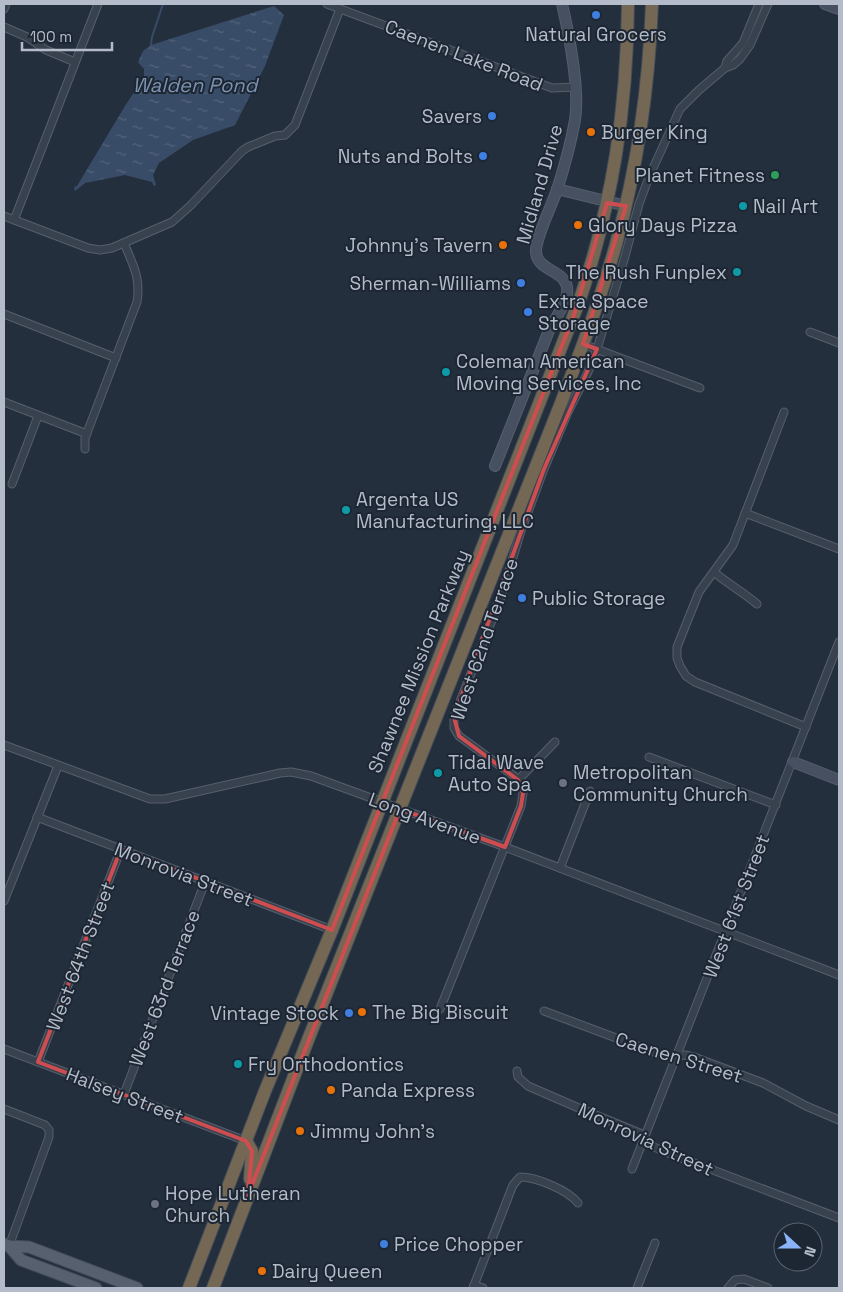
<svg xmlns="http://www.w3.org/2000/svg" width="843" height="1292" font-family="'Space Grotesk',sans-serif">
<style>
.water{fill:url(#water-ripples)}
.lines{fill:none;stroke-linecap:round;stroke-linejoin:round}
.stream{stroke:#394c67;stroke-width:2}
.street-casing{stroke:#565f6c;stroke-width:9}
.secondary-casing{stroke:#565f6c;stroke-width:12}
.primary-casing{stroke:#414a57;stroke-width:13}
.highway-casing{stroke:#434c59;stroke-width:14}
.street{stroke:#38414e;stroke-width:7}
.secondary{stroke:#465061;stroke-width:10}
.primary{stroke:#56606e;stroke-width:11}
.highway{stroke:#746855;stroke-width:12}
.marked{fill:none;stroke:#ce4d50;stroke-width:4;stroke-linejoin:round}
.shop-dot{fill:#3f7fe0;stroke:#1d2633;stroke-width:2}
.food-dot{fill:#e8710a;stroke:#1d2633;stroke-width:2}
.leisure-dot{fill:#2e9e5b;stroke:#1d2633;stroke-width:2}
.culture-dot{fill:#0f9aa8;stroke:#1d2633;stroke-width:2}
.worship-dot{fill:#6b7280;stroke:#1d2633;stroke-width:2}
.labels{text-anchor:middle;stroke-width:4;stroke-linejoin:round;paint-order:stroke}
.poi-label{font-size:19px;fill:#b4bcc9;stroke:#1d2633;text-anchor:start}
.street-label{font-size:19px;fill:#b4bcc9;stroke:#1d2633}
.water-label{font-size:20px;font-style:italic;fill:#7c92b1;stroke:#1d2633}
</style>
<defs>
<pattern id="water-ripples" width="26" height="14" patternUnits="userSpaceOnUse" patternTransform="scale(1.25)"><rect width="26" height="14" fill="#394c67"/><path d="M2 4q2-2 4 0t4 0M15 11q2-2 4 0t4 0" fill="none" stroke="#53647b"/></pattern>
</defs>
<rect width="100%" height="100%" fill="#242f3e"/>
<polygon class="water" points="274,6 284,15 265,66 235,125 193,140 159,163 153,175 156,185 154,186 152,182 125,175 85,183 75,191 74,187 77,186 125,106 144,77 144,69 138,62 143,51 151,45"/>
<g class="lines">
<polyline class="stream" points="151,45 152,37 163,4"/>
<defs>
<g id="street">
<polyline points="327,4 552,88 575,87"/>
<polyline points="4,9 6,4"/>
<polyline points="4,27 27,37 46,50 75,62"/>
<polyline points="725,68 727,61 743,43 759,4"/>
<polyline points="4,216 88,248 100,250 112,248 172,222 190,206 242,151 248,147 275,136 285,135 295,125 340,9"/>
<polyline points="14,220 98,4"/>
<polyline points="4,314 116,358"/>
<polyline points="810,332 839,343"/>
<polyline points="583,344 700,388"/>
<polyline points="4,402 87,434"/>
<polyline points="784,412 733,545 699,592 677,647 677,658 680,666 686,676 695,682 806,727"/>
<path d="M85 449V438L137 302C141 278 133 265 124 243"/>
<polyline points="12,484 38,416"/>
<polyline points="745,513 839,549"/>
<path d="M714 572C728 584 743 592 757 604"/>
<polyline points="4,745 150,799 165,799 280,773 291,772 311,776 505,847 839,975"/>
<polyline points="649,757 776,805"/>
<polyline points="518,780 555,742"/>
<polyline points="37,817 332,930"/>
<polyline points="560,868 590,791"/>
<polyline points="4,901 58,766"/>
<polyline points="440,1009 521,806 523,793 521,785 514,776 459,736 454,728 454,717 501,597 521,531 544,469 568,412 588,372 597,349 624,260 639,204 649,177 680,109 699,90 725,68 733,65 740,59 750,45 768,4"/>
<polyline points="544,1011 667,1057 685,1055 694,1057 763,1083 806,1106 839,1120"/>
<polyline points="4,1049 246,1141"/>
<polyline points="38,1062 121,849"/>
<polyline points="517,1071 518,1077 528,1086 581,1109 642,1134 654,1147 663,1151 839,1218"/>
<polyline points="124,1094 205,882"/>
<polyline points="4,1109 45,1125 49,1130 49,1137 9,1246"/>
<polyline points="632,1169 839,642"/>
<polyline points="474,1285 483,1288"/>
<path d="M473 1288 513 1185 520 1177C536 1177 568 1190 578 1203"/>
<polyline points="637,1288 655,1243"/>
<polyline points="728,1288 735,1280 744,1279 768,1288"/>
</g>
<g id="secondary">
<polyline points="825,4 839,9"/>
<polyline points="557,189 626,206"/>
<path d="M495 466 550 328C556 317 565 306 567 294 571 269 536 273 536 251 536 237 552 205 557 190 564 168 571 143 575 120 580 90 569 34 562 4"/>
<polyline points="793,762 839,780"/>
</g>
<g id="primary">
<polyline points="4,1244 9,1246 29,1247 137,1288"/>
<polyline points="9,1246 21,1260 96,1288"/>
</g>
<g id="highway">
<polyline points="246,1141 252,1151 250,1179"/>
<path d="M189 1288 265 1091 332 930 579 302C613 202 627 109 628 4"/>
<path d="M213 1288 306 1045 561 403C581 350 601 298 616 244 638 165 649 85 652 4"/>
</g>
</defs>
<use href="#street" class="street-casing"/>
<use href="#secondary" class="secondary-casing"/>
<use href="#primary" class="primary-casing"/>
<use href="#highway" class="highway-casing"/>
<use href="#street" class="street"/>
<use href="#secondary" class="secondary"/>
<use href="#primary" class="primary"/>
<use href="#highway" class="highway"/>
</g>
<path class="marked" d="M607 203 626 206 583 344 597 349 544 469 454 717 459 736 518 780 523 793 521 806 505 847 400 809 248 1195 252 1151 246 1141 38 1062 121 849 332 930 574 315Z"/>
<g class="shop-dot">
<circle cx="596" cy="15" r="5"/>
<circle cx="492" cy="116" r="5"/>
<circle cx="483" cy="156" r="5"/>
<circle cx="521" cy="283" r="5"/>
<circle cx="528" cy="312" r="5"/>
<circle cx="522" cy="598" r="5"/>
<circle cx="349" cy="1013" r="5"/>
<circle cx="384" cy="1244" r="5"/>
</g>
<g class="food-dot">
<circle cx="591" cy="132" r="5"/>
<circle cx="578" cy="225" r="5"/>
<circle cx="503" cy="245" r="5"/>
<circle cx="362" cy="1012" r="5"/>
<circle cx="331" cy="1090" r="5"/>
<circle cx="300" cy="1131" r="5"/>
<circle cx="262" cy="1271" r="5"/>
</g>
<circle class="leisure-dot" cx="775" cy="175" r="5"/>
<g class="culture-dot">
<circle cx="743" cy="206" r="5"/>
<circle cx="737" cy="272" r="5"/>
<circle cx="446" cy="372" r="5"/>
<circle cx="346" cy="510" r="5"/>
<circle cx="438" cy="773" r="5"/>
<circle cx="238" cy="1064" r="5"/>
</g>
<g class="worship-dot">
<circle cx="563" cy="783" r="5"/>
<circle cx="155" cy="1204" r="5"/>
</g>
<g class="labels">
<g class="poi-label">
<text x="596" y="41" text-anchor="middle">Natural Grocers</text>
<text x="482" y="123" text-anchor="end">Savers</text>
<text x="601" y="139">Burger King</text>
<text x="473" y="163" text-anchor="end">Nuts and Bolts</text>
<text x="765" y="182" text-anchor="end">Planet Fitness</text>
<text x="753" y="213">Nail Art</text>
<text x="588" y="232">Glory Days Pizza</text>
<text x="493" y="252" text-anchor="end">Johnny's Tavern</text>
<text x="727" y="279" text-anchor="end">The Rush Funplex</text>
<text x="511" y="290" text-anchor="end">Sherman-Williams</text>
<text x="538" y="308">Extra Space<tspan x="538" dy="22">Storage</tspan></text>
<text x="456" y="368">Coleman American<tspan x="456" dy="22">Moving Services, Inc</tspan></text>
<text x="356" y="506">Argenta US<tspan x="356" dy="22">Manufacturing, LLC</tspan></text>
<text x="532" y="605">Public Storage</text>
<text x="448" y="769">Tidal Wave<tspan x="448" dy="22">Auto Spa</tspan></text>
<text x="573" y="779">Metropolitan<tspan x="573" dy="22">Community Church</tspan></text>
<text x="372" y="1019">The Big Biscuit</text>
<text x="339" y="1020" text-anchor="end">Vintage Stock</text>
<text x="248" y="1071">Fry Orthodontics</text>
<text x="341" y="1097">Panda Express</text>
<text x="310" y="1138">Jimmy John's</text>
<text x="165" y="1200">Hope Lutheran<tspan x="165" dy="22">Church</tspan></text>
<text x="394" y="1251">Price Chopper</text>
<text x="272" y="1278">Dairy Queen</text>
</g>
<g class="street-label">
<text transform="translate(464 55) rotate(21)" y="7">Caenen Lake Road</text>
<text transform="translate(539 184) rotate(-74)" y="7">Midland Drive</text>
<text transform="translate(484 639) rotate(-71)" y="7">West 62nd Terrace</text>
<text transform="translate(418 661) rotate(-68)" y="7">Shawnee Mission Parkway</text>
<text transform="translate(425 818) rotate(20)" y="7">Long Avenue</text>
<text transform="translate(184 874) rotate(21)" y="7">Monrovia Street</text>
<text transform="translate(736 906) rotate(-69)" y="7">West 61st Street</text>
<text transform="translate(80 956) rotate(-69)" y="7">West 64th Street</text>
<text transform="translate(164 988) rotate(-69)" y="7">West 63rd Terrace</text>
<text transform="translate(679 1057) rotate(17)" y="7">Caenen Street</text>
<text transform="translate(125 1095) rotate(21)" y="7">Halsey Street</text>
<text transform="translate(646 1139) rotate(25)" y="7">Monrovia Street</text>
</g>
<g class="water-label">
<text x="195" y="92">Walden Pond</text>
</g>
</g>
<rect width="843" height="1292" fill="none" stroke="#b4bcc9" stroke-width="10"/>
<g transform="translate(798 1247) rotate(111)"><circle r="24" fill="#1d2633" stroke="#59626f"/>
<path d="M0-4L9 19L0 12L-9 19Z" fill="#8ab4f8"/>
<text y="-8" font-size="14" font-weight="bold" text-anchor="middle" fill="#b4bcc9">N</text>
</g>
<path d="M22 42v8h90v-8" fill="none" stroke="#b4bcc9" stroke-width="2.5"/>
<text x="30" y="42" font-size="15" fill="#b4bcc9" stroke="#1d2633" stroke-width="4" paint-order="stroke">100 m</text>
</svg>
